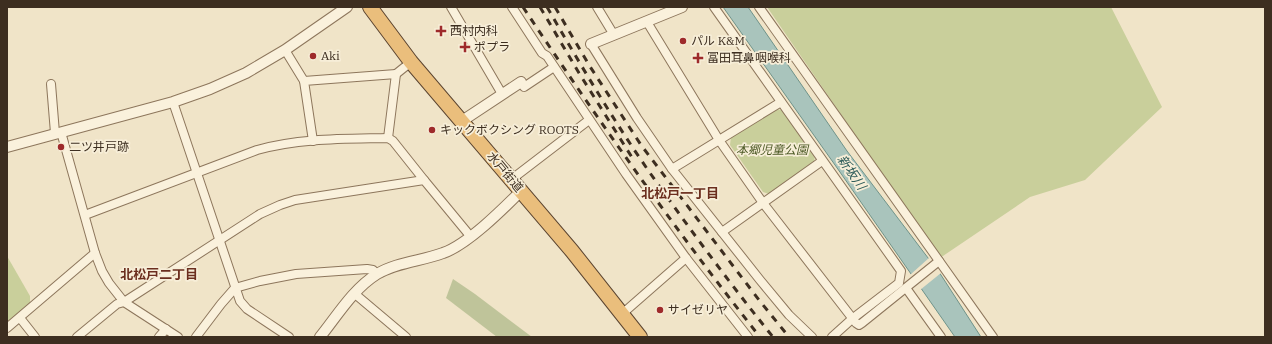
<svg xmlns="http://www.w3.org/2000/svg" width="1272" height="344" font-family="'IBM Plex Serif','Noto Sans JP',serif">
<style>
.green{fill:#c9cf9b}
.cemetery{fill:#bfc49a}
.water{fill:#a9c4bc;stroke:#6f938a}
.pier{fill:#f0e4c8}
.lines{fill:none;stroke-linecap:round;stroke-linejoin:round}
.minor-casing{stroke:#8d765c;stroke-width:10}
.tertiary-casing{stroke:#8d765c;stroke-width:12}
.trunk-casing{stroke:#5b4430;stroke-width:16}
.minor{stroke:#faf1dc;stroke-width:8}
.tertiary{stroke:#faf1dc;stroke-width:10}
.trunk{stroke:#eabe7c;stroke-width:14}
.rail{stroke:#3d2e20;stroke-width:3;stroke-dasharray:7 7;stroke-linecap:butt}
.poi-dot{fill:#9e2a2b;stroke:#f7eed8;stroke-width:1.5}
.labels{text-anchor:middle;stroke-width:3.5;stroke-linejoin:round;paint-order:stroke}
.poi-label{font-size:12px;fill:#3d2e20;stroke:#f7eed8;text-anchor:start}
.park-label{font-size:12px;font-style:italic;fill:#4d5a26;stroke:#f7eed8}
.street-label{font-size:12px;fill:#3d2e20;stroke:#f7eed8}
.water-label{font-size:13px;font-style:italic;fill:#2f5d5a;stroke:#f7eed8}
.neighbourhood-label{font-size:13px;font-weight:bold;fill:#6b2e1e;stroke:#f7eed8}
</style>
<rect width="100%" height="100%" fill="#f0e4c8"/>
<g class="green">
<polygon points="767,7 1111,7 1162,107 1085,180 1030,197 940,258"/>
<polygon points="777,109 785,111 815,155 814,163 769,194 763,192 730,145 731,137"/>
<polygon points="7,256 30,296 30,306 7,325"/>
</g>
<polygon class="cemetery" points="453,279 475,294 532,337 497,337 446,298"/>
<polygon class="water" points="723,7 748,7 847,151 941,275 981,337 955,337 835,165"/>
<polygon class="pier" points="930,257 941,273 920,290 910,275"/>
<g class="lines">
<defs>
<g id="minor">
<polyline points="451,7 502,94"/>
<polyline points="512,7 542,53 547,56 626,174 686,258 748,337"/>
<polyline points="597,7 614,35"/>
<polyline points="714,7 901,271 899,283 852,319 832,337"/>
<polyline points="759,7 993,337"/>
<polyline points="647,22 719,140 763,203 856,323 859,325 862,323 939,261"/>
<polyline points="591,44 637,118 672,169 760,280 789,315 812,337"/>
<polyline points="285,50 304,81"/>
<polyline points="396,74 411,62"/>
<polyline points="521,82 524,87 554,67"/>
<polyline points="51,84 55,133"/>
<polyline points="173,102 240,301 247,309 289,337"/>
<polyline points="61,132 95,253 102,271 109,283 124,302 178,337"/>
<polyline points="313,141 304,81 396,74 388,138"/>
<polyline points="672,169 781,102"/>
<polyline points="512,179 589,120"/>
<path d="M85 215 257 150C300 138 344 139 388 138L393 141 424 180"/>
<polyline points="722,232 822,161"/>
<polyline points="906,288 941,337"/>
<polyline points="355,294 406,337"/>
<polyline points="622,314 686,258"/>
<polyline points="20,318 35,337"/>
<polyline points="7,328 95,253"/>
<polyline points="77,337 117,304 124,302 260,214 280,205 295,200 424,180 471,237"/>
<polyline points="159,337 166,329"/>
<polyline points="196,337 221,304 235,288 260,281 296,274 367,269 373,270 377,274"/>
</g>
<g id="tertiary">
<polyline points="591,44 682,7"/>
<polyline points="462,121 521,82"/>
<polyline points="7,147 173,102 210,89 246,73 285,50 347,7"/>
<path d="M320 337C337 316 353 289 377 274 397 262 422 261 443 253 467 245 503 209 521 191"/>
</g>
<polyline id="trunk" points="370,7 411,62 572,251 640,337"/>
</defs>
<use href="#minor" class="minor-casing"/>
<use href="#tertiary" class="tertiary-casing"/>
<use href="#trunk" class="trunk-casing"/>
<use href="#minor" class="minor"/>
<use href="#tertiary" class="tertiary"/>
<use href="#trunk" class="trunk"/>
<g class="rail">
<path d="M523 7C598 120 676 231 760 337"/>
<polyline points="540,7 579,73 633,159"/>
<path d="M547 7C584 71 622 135 665 194 700 243 736 291 773 337"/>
<polyline points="555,7 589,65 641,145 759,300 789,337"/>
</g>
</g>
<g class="poi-dot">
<path d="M439 25h4v4h4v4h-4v4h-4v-4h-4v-4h4z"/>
<circle cx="683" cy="41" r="4"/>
<path d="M463 41h4v4h4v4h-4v4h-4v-4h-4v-4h4z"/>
<circle cx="313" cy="56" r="4"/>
<path d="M696 52h4v4h4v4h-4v4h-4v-4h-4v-4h4z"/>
<circle cx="432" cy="130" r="4"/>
<circle cx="61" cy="147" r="4"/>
<circle cx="660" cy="310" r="4"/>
</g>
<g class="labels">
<g class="poi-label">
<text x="450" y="35">西村内科</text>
<text x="691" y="45">パル K&amp;M</text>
<text x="474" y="51">ポプラ</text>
<text x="321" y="60">Aki</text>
<text x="707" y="62">冨田耳鼻咽喉科</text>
<text x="440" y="134">キックボクシング ROOTS</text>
<text x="69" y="151">二ツ井戸跡</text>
<text x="668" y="314">サイゼリヤ</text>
</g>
<g class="park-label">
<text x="772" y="154">本郷児童公園</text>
</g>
<g class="street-label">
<text transform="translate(505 172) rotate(50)" y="4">水戸街道</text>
</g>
<g class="water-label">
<text transform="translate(852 172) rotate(55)" y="5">新坂川</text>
</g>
<g class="neighbourhood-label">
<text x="680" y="198">北松戸一丁目</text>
<text x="159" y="279">北松戸二丁目</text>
</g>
</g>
<rect width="1272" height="344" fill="none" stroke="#3d2e20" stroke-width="16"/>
</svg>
